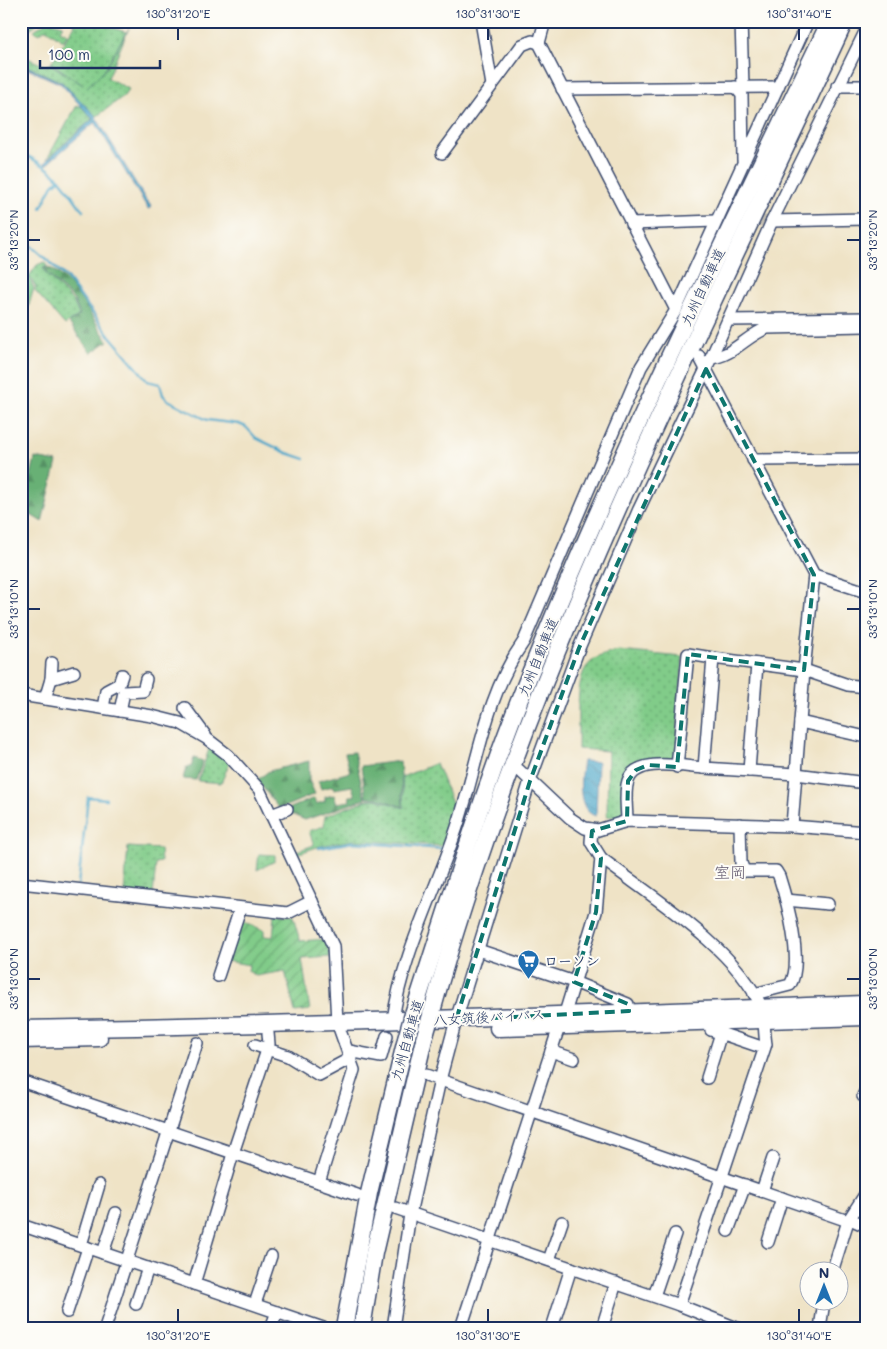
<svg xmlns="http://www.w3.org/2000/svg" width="887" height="1349" font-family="Mali,'Klee One',sans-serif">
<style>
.grass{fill:url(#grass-dots);stroke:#4e7e74}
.forest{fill:url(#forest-firs);stroke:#42706a}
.garden{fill:url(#garden-furrows);stroke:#4e7e74}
.water{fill:url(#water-waves);stroke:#326a93}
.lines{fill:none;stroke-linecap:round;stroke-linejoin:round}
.stream{stroke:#4aa5c8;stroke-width:2.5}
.minor-tunnel{stroke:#c5bfb1;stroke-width:11;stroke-dasharray:11 5.5;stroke-linecap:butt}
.minor-casing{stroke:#3b4a6e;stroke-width:14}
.highway-casing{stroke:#3b4a6e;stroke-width:19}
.minor{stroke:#fff;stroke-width:11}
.highway{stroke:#fff;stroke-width:16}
.highway-bridge-casing{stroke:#3b4a6e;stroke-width:19;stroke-linecap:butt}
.highway-bridge{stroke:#fff;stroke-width:16}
.marked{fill:none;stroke:#0f766e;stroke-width:4;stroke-dasharray:10 6;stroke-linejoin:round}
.ticks{fill:none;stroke:#1b2f5e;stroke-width:2}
.labels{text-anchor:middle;stroke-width:4;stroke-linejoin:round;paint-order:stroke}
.street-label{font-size:14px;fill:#1b2f5e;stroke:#fdfcf7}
.poi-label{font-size:14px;font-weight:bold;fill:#1b2f5e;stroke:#fdfcf7;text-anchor:start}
.quarter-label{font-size:16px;fill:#62596f;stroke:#fdfcf7}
.neatline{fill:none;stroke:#1b2f5e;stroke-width:2}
.ticks-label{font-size:12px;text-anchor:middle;fill:#1b2f5e}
</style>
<defs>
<pattern id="grass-dots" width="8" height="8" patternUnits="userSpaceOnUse" patternTransform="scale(1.25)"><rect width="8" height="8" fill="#81cc89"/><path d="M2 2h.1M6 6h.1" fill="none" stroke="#69a673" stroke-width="1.8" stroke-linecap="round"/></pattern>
<pattern id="forest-firs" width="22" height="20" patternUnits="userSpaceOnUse" patternTransform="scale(1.25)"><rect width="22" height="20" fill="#68b075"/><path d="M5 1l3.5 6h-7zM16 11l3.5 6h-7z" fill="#559063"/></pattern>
<pattern id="garden-furrows" width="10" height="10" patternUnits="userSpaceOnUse" patternTransform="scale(1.25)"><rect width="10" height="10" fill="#81cc89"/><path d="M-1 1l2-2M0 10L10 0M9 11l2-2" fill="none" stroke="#69a673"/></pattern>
<pattern id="water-waves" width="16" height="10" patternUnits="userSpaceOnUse" patternTransform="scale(1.25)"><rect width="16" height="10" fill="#4aa5c8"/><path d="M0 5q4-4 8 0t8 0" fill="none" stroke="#3d87a6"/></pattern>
</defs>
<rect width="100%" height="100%" fill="#fdfcf7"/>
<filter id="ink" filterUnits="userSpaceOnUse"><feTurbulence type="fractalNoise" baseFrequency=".02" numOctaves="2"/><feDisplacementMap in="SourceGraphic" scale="10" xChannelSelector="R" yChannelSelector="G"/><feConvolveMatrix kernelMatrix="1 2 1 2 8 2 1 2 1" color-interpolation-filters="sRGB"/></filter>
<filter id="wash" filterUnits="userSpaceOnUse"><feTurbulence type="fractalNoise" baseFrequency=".0096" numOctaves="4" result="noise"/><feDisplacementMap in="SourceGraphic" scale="20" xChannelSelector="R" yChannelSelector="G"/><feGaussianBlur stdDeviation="1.12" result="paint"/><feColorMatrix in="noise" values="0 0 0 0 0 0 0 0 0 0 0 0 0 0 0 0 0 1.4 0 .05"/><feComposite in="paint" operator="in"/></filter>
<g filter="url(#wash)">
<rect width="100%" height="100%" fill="#efe3c6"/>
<g class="grass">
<polygon points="21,21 41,21 21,35"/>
<polygon points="48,21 63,25 60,30 68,34 63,41 46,29 38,34 34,30"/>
<polygon points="72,21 100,21 110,27 126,32 105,69 86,88 106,69 129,28 108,78 129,89 124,96 96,117 62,82 21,63 21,55 45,66 50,64 83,85 51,63 75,25"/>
<polygon points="77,105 82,107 92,119 47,159"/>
<polygon points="44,262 47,266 43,268 46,274 73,301 79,315 65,325 35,291 36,287 29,276 37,265"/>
<polygon points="21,273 28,276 34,288 26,315 21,314"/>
<path d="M619 651 683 657 675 764 635 765 622 816 619 818 607 816 608 751 578 749C579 729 574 679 588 665 595 656 609 653 619 651Z"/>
<polygon points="210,746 230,762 221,783 198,781"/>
<polygon points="436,763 452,803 456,798 461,801 445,846 353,840 320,846 294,855 294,852 314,845 309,831 324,826 325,816 367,800 376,799 404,808 402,777"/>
<polygon points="128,847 160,849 161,862 156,863 153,896 124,892"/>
<polygon points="259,854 275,855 275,861 257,870"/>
</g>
<g class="forest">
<path d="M48 267C74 279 92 319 108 341L91 353 69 323 80 315 74 300 46 273 44 268Z"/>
<polygon points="35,458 57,462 42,522 23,510"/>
<polygon points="354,752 365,799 305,820 291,814 280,817 279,813 314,798 316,804 325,801 325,797 334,795 337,803 350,801 349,796 355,796 352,786 334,789 333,786 321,789 318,781 350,772 345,753"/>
<polygon points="194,758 203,761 196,780 183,779 186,767 191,767"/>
<polygon points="309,761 309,780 315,794 279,809 257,780 269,771"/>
<polygon points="400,761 403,807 377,798 366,798 361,766"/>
</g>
<polygon class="garden" points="275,915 293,917 300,941 326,939 330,957 302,959 310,1010 295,1012 285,971 256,976 248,971 249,965 226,961 241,921 264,930 264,936 273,937"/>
<g class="water">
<polygon points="21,64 62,83 94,114 146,200 152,207 148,209 95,122 46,165 44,163 93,119 61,84 21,66"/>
<path d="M583 761 598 762 596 816C576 811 580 777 583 761Z"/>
</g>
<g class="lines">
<g class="stream">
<path d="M21 153C57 170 61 180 83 211"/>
<polyline points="41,208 53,185 60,179"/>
<polyline points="21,237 66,277 109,335 148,381 160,384 163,395 168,400 207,420 239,424 246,427 256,438 287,453 305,459"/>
<polyline points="319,848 353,842 445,849"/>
<polyline points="78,885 88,797 106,799"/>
</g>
</g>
</g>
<g filter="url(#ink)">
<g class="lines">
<polyline class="minor-tunnel" points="744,221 772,221"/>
<defs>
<g id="minor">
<polyline points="481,21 492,85"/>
<polyline points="545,21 539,43 676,310"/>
<polyline points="741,21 743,87"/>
<polyline points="837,86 866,86"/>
<polyline points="735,87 742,95 743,160"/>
<polyline points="562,89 778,87"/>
<polyline points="442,153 522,45 532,41 539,43"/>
<polyline points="772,221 866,219"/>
<polyline points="631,224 715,221"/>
<polyline points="728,320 866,318"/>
<polyline points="699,356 814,575 804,670 792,826"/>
<path d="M711 358C733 356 746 336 767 328L866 326"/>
<polyline points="753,460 866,459"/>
<polyline points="814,575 866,592"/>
<polyline points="51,679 74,672"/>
<polyline points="866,687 848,685 804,670 713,658 704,768 796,774 866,783"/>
<polyline points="21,695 152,716 180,723 206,738 228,755 259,789 333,946 337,1022 354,1070 319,1182"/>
<polyline points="45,699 51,679 52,663"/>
<polyline points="103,708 106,691 119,684 122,675"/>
<polyline points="185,708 205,735"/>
<polyline points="120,711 124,692 143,691 146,679"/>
<polyline points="800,722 866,737"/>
<polyline points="677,767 688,654 713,658"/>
<polyline points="519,770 570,818 585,828 598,830 627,821 792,826 866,832"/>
<polyline points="749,771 757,664"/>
<polyline points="271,815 287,809"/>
<path d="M627 821C627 809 624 792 628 781 636 756 684 767 704 768"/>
<polyline points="740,824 741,863 744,871"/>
<path d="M592 829 591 842 601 858C652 897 735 948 761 1006 765 1017 764 1033 766 1044L679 1305"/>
<path d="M746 871H776L779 876C787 901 804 963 790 985L754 994"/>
<polyline points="21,883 288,913 312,901"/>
<polyline points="786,900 828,904"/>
<polyline points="478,950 574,982 628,1004 629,1011"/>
<polyline points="218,976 240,909"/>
<polyline points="565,1013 596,912 601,858"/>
<path d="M393 1020C402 955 434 895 455 833 478 768 483 699 524 641L641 367 676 310 808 21"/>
<polyline points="711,1027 711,1030 764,1048"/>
<polyline points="255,1045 288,1056 319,1075 351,1058"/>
<polyline points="349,1051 381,1057 387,1036"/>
<polyline points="551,1051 574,1059"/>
<polyline points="426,1075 848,1221"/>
<polyline points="707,1078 721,1033"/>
<polyline points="21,1081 357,1195"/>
<polyline points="863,1096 866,1090"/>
<polyline points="762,1191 773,1158"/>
<polyline points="395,1208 679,1305 737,1328"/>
<polyline points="850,1219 866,1226"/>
<polyline points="21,1225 323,1328"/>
<polyline points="728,1231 745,1185"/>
<polyline points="768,1242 782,1198"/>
<polyline points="81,1245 99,1185"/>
<polyline points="103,1253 116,1213"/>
<polyline points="549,1260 562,1222"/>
<polyline points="832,1272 848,1221 866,1193"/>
<polyline points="194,1284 235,1147 269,1044 268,1033"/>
<polyline points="654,1296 675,1234"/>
<polyline points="136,1304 148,1268"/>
<polyline points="255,1304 271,1256"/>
<polyline points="67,1312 88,1248"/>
<polyline points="105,1328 197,1043"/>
<polyline points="271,1328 277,1312"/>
<polyline points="393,1328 410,1214 440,1080 456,1020 530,781 579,648 639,509 706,369 772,221 866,30"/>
<polyline points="461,1328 559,1027"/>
<polyline points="552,1328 571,1268"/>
<polyline points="602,1328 616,1283"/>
<polyline points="820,1328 824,1302"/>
</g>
<g id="highway">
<path d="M413 1014C448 907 480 800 521 696 612 466 723 244 830 21"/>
<path d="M431 1015C527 667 694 347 845 21"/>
<polyline points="498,1028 866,1017"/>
<path d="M21 1029C303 1025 584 1014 866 1004"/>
<polyline points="21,1040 99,1038"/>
<polyline points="344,1328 369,1193 406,1039"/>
<polyline points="362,1328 374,1253 424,1039"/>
</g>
</defs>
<use href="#minor" class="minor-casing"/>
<use href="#highway" class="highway-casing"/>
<use href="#minor" class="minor"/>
<use href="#highway" class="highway"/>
<defs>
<g id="highway-bridge">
<polyline points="406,1039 413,1014"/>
<polyline points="424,1039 431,1015"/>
</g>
</defs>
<use href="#highway-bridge" class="highway-bridge-casing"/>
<use href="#highway-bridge" class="highway-bridge"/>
</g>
</g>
<path class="marked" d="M706 369 814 575 804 670 688 654 677 767 648 765 636 770 628 781 627 821 592 831 591 842 601 858 596 912 574 982 628 1004 629 1011 456 1020 530 781 579 648Z"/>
<path class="ticks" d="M178 28V40M488 28V40M799 28V40M28 240H40M847 240H860M28 609H40M847 609H860M28 979H40M847 979H860M178 1309V1322M488 1309V1322M799 1309V1322"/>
<defs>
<symbol id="supermarket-pin" viewBox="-11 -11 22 30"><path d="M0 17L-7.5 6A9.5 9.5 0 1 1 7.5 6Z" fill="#1f6fb2" stroke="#fdfcf7"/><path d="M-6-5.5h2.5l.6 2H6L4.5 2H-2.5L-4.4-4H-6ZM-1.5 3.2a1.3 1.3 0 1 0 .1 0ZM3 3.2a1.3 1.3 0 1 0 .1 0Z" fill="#fff"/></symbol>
</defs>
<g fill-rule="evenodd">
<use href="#supermarket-pin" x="516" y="948" width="25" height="34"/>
</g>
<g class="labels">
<g class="street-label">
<text transform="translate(703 287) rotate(-65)" y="5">九州自動車道</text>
<text transform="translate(538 657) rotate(-68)" y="5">九州自動車道</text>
<text transform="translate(489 1017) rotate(-3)" y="5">八女筑後バイパス</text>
<text transform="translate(407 1040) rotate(-74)" y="5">九州自動車道</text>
</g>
<g class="poi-label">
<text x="544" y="966">ローソン</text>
</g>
<g class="quarter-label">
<text x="730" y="878">室岡</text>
</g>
</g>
<rect width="887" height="1349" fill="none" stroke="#fdfcf7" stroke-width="55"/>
<g transform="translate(824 1286)"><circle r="24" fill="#fdfcf7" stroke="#a3aaba"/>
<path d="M0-4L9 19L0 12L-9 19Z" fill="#1f6fb2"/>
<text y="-8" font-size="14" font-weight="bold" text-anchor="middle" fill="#1b2f5e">N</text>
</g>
<path d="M40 60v8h120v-8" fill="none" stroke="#1b2f5e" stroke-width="2.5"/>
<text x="48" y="60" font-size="15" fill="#1b2f5e" stroke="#fdfcf7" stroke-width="4" paint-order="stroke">100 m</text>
<rect x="28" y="28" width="832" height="1294" class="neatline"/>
<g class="ticks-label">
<text x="178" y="18">130°31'20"E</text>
<text x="488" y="18">130°31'30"E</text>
<text x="799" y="18">130°31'40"E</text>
<text transform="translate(14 240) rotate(-90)" y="4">33°13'20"N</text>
<text transform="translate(873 240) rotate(-90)" y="4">33°13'20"N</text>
<text transform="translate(14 609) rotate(-90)" y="4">33°13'10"N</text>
<text transform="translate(873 609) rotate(-90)" y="4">33°13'10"N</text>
<text transform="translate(14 979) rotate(-90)" y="4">33°13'00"N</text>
<text transform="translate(873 979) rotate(-90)" y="4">33°13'00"N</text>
<text x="178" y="1340">130°31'20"E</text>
<text x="488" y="1340">130°31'30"E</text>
<text x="799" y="1340">130°31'40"E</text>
</g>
</svg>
